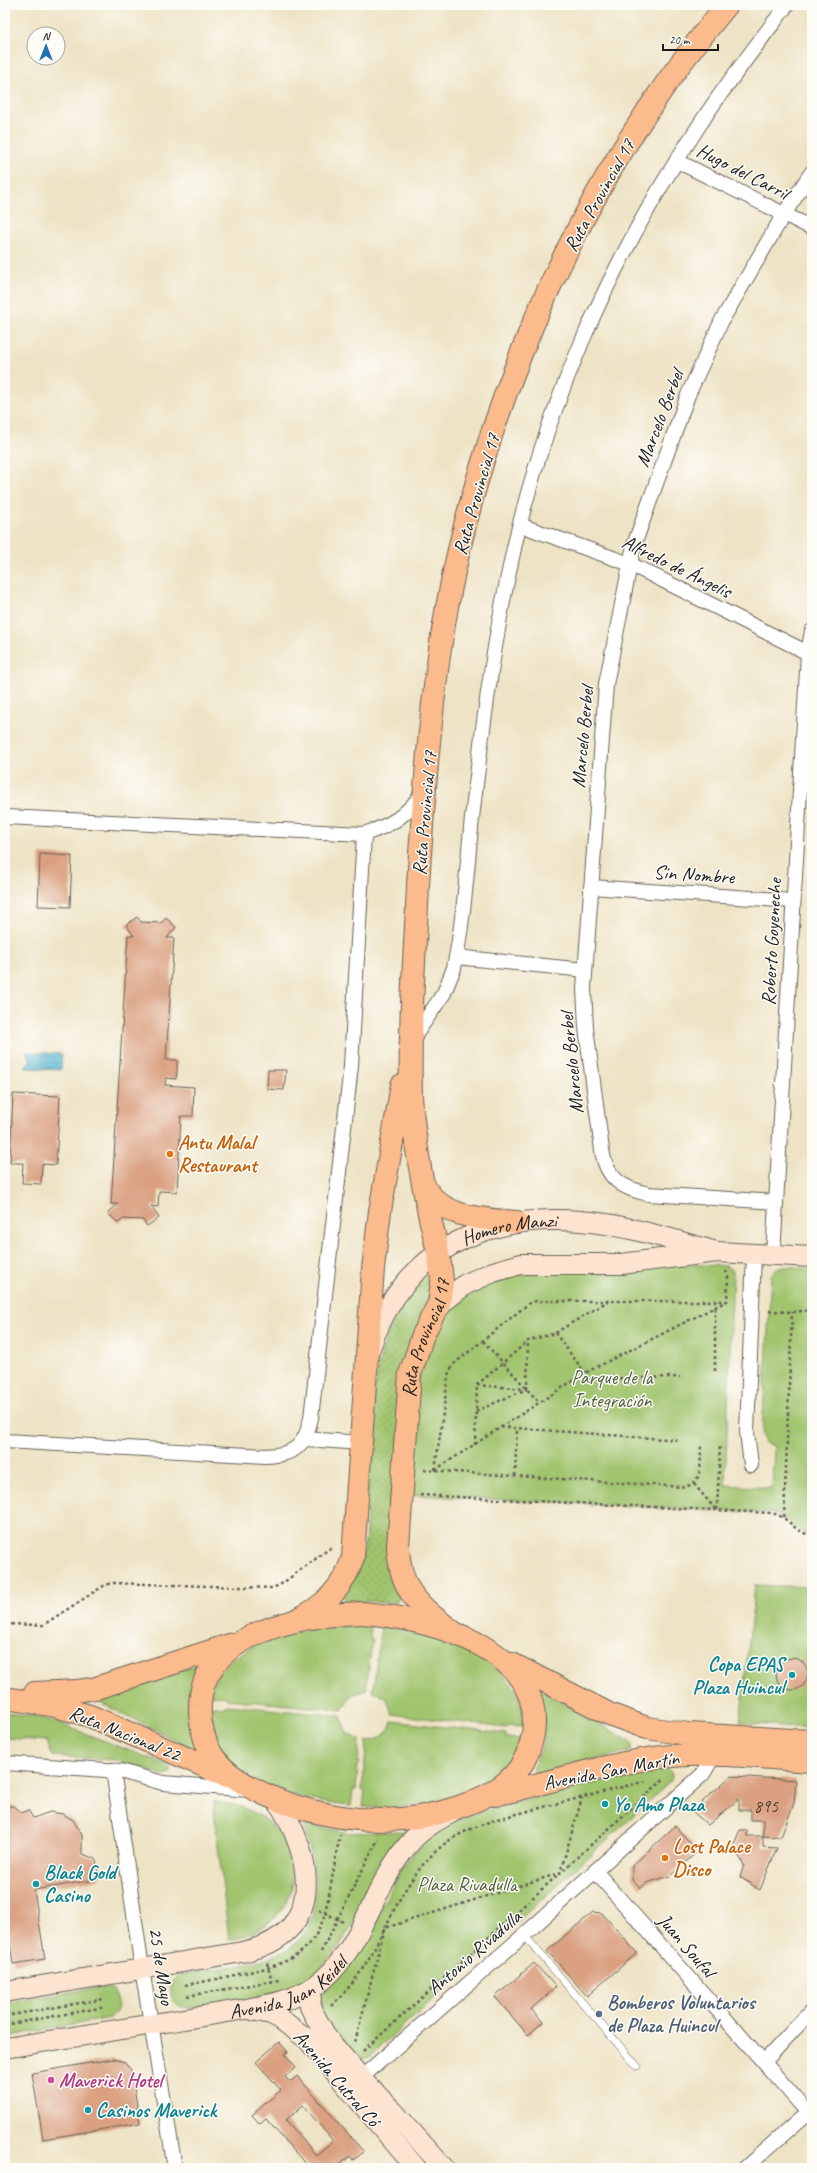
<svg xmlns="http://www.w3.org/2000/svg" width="817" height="2173" font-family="Caveat,sans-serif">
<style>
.grass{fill:url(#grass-dots);stroke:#5e7045}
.green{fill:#a1c46e;stroke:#5e7045}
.water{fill:url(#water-rules);stroke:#366876}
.building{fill:#daa081;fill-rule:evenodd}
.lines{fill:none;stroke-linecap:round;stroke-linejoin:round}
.service-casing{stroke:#666257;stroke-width:8}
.minor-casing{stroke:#666257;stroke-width:16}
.secondary-casing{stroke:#666257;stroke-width:22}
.primary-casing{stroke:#666257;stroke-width:24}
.trunk-casing{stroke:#666257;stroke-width:24}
.path{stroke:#666257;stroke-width:2.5;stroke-dasharray:3 3;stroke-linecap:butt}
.service{stroke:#fff;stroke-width:7}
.minor{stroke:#fff;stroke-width:14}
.secondary{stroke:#fde4d1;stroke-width:20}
.primary{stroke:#fbbb8d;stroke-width:22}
.trunk{stroke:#fbbb8d;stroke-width:22}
.food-dot{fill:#e8710a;stroke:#fdfcf7;stroke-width:1.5}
.culture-dot{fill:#0f9aa8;stroke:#fdfcf7;stroke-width:1.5}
.service-dot{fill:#5c6f8a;stroke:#fdfcf7;stroke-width:1.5}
.hotel-dot{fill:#d1479c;stroke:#fdfcf7;stroke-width:1.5}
.labels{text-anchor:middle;stroke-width:3;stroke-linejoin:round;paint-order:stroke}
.number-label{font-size:18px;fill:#4c3d35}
.street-label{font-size:20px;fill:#1c1c1c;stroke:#fdfcf7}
.food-label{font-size:20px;font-weight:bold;fill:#c56008;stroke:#fdfcf7;text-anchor:start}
.park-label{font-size:20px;fill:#515f3d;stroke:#fdfcf7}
.culture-label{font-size:20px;font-weight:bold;fill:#0d838f;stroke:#fdfcf7;text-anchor:start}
.service-label{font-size:20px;font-weight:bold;fill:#4e5e75;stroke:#fdfcf7;text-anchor:start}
.hotel-label{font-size:20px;font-weight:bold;fill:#b23c85;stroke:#fdfcf7;text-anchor:start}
</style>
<defs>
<pattern id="grass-dots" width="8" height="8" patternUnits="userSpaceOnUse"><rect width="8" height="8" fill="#a1c46e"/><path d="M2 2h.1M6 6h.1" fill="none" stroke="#8aa85f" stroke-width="1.8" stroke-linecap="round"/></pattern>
<pattern id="water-rules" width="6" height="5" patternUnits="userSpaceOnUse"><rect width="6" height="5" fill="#51b5d0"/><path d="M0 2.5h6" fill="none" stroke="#4292a8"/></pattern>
</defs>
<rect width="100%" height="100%" fill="#fdfcf7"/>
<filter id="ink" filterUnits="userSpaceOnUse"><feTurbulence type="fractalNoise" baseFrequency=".025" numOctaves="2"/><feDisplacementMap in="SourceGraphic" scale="8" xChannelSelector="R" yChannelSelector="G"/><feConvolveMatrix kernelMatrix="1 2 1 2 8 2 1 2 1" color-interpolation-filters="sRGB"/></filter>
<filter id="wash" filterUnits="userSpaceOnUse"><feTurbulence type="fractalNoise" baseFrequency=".012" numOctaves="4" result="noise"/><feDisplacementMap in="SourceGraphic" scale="16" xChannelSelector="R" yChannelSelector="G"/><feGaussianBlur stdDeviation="0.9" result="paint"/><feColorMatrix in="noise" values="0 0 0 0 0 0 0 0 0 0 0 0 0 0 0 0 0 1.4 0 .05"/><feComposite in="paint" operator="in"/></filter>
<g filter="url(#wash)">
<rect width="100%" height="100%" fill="#eee3c5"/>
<path class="grass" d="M432 1268 434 1274 389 1561 392 1578 399 1597 397 1601 392 1604 369 1601 347 1602 344 1601 343 1597 364 1552 365 1545C367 1511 369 1478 370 1444 373 1402 374 1361 393 1322 403 1302 417 1285 432 1268Z"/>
<g class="green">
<path d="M679 1264 726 1266 733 1271 725 1485 772 1488 774 1446 765 1443 762 1435 771 1276C776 1262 800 1268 812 1269V1535C793 1533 789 1515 770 1513L410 1495 416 1387 434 1331 447 1313 466 1295 514 1274Z"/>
<polygon points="755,1585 812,1587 812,1728 740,1723"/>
<path d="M343 1626H371L370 1639 372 1640 366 1690 350 1696 342 1710 227 1699V1697L209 1695C225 1642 295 1629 343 1626Z"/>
<path d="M381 1627C423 1630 494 1651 516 1691 522 1702 523 1713 523 1726L508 1725 507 1728 392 1714 387 1699 373 1691Z"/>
<polygon points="196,1665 198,1672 191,1695 202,1753 101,1703 102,1697"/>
<path d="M536 1686 629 1741 632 1744V1749L627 1752 535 1774C530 1767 541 1753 542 1745 547 1724 543 1705 536 1686Z"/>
<path d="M207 1705 225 1707 226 1705 341 1716 347 1733 360 1740 356 1790H353L351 1806C307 1802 236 1786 215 1741 211 1731 210 1717 207 1705Z"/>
<polygon points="5,1713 33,1716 50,1720 167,1765 170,1768 170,1773 163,1775 115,1760 52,1756 47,1741 5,1738"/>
<path d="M392 1721 506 1734V1738L522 1739C509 1800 414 1810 363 1807L365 1791 362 1790 367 1741C379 1740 389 1734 392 1721Z"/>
<path d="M663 1767 668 1768C673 1772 673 1777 670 1782L369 2057 362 2059 357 2056 318 2011V1996L341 1975 352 1962 405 1863 426 1839 454 1821 502 1805Z"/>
<path d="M213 1802C306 1806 327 1920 229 1940Z"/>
<path d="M303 1824 349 1833 409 1831 340 1945C330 1957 321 1970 308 1979 281 1998 222 2002 189 2008 168 2008 164 1981 183 1974 212 1969 245 1966 273 1956 332 1935 316 1869 303 1824Z"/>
<path d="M101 1987 112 1990C120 1998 121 2010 110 2018L5 2037V2003Z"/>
</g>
<polygon class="water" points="26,1052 62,1054 61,1070 25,1068 31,1060"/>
<g id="blocks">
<g class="building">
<polygon points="40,854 72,856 70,907 38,906"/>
<polygon points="137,917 141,922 161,923 166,918 176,927 167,938 174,938 166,1060 177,1060 177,1070 176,1079 166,1078 165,1085 194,1087 193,1116 181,1116 177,1192 159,1191 158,1207 151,1206 159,1218 147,1226 143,1220 123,1219 118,1223 108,1213 118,1204 111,1204 128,935 134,936 126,925"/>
<polygon points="268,1070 286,1070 284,1090 267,1089"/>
<polygon points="13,1094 60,1096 56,1165 42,1164 41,1184 22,1183 23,1163 10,1163"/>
<circle cx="792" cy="1674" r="16"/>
<polygon points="731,1776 796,1780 794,1803 781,1837 763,1836 763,1847 777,1848 760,1890 740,1877 744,1865 733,1846 740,1830 747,1830 747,1836 763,1836 763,1820 751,1820 751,1810 739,1810 739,1799 708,1825 692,1811"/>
<polygon points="5,1806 14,1806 22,1813 28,1810 33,1818 50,1812 63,1814 73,1820 82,1835 82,1854 96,1859 99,1879 34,1890 45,1959 13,1964 5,1913"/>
<polygon points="675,1826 698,1851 670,1876 646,1883 641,1888 632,1879 632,1866"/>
<polygon points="593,1912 602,1913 637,1953 587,1996 547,1951"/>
<polygon points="534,1963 556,1987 531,2009 543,2022 528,2035 495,1997"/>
<path d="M279 2042 288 2052 285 2054 296 2067 285 2077 290 2082 297 2076 364 2152 353 2160 350 2156 336 2168H322L318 2163 309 2168 266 2119 260 2124 252 2115 281 2090 256 2062ZM303 2105 333 2141 316 2155 286 2120Z"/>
<polygon points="113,2059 125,2062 131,2070 140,2123 43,2139 32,2073"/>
</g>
</g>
</g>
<g filter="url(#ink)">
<use href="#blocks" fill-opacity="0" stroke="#666257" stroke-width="1"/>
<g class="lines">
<defs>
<polyline id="service" points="524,1935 637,2066"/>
<g id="minor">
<polyline points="677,161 812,228"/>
<polyline points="520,525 630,564 812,655"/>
<path d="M5 817 364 834C394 824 404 817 424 792"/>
<polyline points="591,887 793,901"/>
<polyline points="456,957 585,970"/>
<path d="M412 1040 444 993 454 968C464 919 467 868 472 818 481 739 491 659 507 581 539 417 611 257 704 118 730 79 759 42 787 5"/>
<path d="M776 1202 649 1194C622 1189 606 1178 602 1150L586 1028 584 988 606 684 634 545 688 395 722 320 784 214 812 172"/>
<polyline points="773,1255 808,653 812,631"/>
<polyline points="305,1439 362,1443"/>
<path d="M5 1441 265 1456C294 1455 305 1447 311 1418L351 1066 364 834"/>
<polyline points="751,1465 747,1432 754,1254"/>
<polyline points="5,1763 120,1771 163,1783 250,1790"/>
<polyline points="113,1770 142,1969 175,2168"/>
<polyline points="595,1871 812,2117"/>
<polyline points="764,2062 812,2010"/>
<polyline points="354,2084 524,1935 703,1774 710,1762 712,1747"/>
<polyline points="745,2168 812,2109"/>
</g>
<g id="secondary">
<polyline points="435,1313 444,1301 466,1284 493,1272 521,1264 621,1264 717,1252 812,1257"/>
<path id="s1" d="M370 1348C407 1240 500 1208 606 1224 643 1230 680 1242 717 1252"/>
<polyline points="312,1988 310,2007 327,2038 367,2085 393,2111 444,2168"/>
<path d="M5 1992 242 1952C328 1935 314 1856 276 1799"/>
<polyline points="252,2010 271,2014 279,2018 307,2039 416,2168"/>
<path id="s2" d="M5 2048 246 2009C269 2005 295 2000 315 1986 362 1953 371 1888 408 1845 419 1831 435 1821 451 1813"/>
</g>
<g id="primary">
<path d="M424 1185C440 1219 485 1219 517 1222"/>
<path d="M294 1621C323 1608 344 1588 353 1557L373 1269 380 1211 402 1085"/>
<path id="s3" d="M452 1631C419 1606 400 1591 398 1547L410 1374 423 1335 439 1303 442 1282C441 1258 433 1233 428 1209 420 1171 413 1134 411 1095 409 1025 415 955 418 885 423 804 429 722 441 642 471 450 550 251 661 91 681 61 704 33 727 5"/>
</g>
<g id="trunk">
<path d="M362 1613C430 1618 555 1651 531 1743 521 1781 489 1797 456 1808 392 1829 324 1821 264 1794 247 1786 227 1775 215 1759 204 1744 199 1723 200 1705 202 1631 305 1615 362 1613Z"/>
<polyline points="512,1664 609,1714 647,1728 688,1734 812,1741"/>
<polyline points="35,1693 77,1691 96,1688 233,1644"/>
<polyline points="5,1698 55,1706 90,1716 227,1776"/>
<path d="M495 1795C551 1782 615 1761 672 1756 718 1752 766 1758 812 1761"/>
</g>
</defs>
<use href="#service" class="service-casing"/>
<use href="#minor" class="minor-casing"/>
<use href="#secondary" class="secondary-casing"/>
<use href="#primary" class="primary-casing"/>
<use href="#trunk" class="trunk-casing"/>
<g class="path">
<polyline points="715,1308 715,1372"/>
<polyline points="769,1311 792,1312 812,1310"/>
<polyline points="555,1333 585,1373"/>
<polyline points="483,1341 539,1402"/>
<polyline points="577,1379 680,1377"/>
<polyline points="477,1385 526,1389"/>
<polyline points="527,1389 528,1341"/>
<polyline points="476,1411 527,1389"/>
<polyline points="501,1427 678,1440"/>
<polyline points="475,1445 477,1385 528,1341 555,1333 608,1301"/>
<path d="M424 1470 684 1487C704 1483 700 1462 701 1446"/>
<polyline points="435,1470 585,1373 727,1301 728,1277 726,1271"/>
<polyline points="435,1470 449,1371 455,1363 528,1304 536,1301 727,1301"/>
<polyline points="515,1476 517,1429"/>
<polyline points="694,1484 716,1510"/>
<path d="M420 1495 770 1513C789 1515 793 1533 812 1535"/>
<polyline points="717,1510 720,1447"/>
<polyline points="784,1517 792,1312"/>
<polyline points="5,1624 43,1625 105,1585 113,1583 272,1588 280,1585 333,1546"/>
<polyline points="319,1910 343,1922"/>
<polyline points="321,1952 378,1839"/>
<polyline points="267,1963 272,1983"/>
<path d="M185 1985C203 1982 221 1978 239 1974 276 1967 310 1959 323 1919 331 1892 334 1863 340 1835"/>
<polyline points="187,1996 279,1980"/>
<path d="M331 2006C342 1995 353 1984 361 1971 388 1930 402 1878 442 1846 457 1833 478 1826 497 1819L646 1781"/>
<polyline points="5,2016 104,1999"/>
<polyline points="5,2025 105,2007"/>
<polyline points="355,2042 385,1928 560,1873 582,1798"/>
<polyline points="363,2051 665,1778"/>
</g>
<use href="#service" class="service"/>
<use href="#minor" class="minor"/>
<use href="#secondary" class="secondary"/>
<use href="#primary" class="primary"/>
<use href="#trunk" class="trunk"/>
</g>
</g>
<g class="food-dot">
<circle cx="170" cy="1154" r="4"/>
<circle cx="665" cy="1858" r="4"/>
</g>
<g class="culture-dot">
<circle cx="792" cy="1675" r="4"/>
<circle cx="605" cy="1804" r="4"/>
<circle cx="36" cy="1884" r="4"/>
<circle cx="88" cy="2110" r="4"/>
</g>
<circle class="service-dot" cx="599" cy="2014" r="4"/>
<circle class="hotel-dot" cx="51" cy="2080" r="4"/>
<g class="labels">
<g class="number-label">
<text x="766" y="1812">895</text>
</g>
<g class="street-label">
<text transform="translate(743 171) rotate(27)" y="7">Hugo del Carril</text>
<text transform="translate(599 195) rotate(-61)" y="7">Ruta Provincial 17</text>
<text transform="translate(659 418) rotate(-69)" y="7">Marcelo Berbel</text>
<text transform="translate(476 494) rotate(-74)" y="7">Ruta Provincial 17</text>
<text transform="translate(677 566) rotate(26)" y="7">Alfredo de Ángelis</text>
<text transform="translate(582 737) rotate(-85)" y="7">Marcelo Berbel</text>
<text transform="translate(424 813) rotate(-85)" y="7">Ruta Provincial 17</text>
<text transform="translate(694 874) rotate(4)" y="7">Sin Nombre</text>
<text transform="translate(771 942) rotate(-87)" y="7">Roberto Goyeneche</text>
<text transform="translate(571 1063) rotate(-96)" y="7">Marcelo Berbel</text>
<text dy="7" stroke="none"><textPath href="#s1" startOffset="195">Homero Manzi</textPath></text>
<text dy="7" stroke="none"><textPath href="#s3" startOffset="317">Ruta Provincial 17</textPath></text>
<text transform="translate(125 1733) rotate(22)" y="7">Ruta Nacional 22</text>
<text transform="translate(611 1770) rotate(-11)" y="7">Avenida San Martín</text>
<text transform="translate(687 1945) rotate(49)" y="7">Juan Soufal</text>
<text transform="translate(474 1952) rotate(-41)" y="7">Antonio Rivadulla</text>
<text transform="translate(162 1966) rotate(81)" y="7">25 de Mayo</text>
<text dy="7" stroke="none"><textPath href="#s2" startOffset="292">Avenida Juan Keidel</textPath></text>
<text transform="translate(337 2078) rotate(49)" y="7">Avenida Cutral Có</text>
</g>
<g class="food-label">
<text x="178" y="1149">Antu Malal<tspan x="178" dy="23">Restaurant</tspan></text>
<text x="673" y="1853">Lost Palace<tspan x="673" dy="23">Disco</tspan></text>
</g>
<g class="park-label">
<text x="612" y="1384">Parque de la<tspan x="612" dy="23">Integración</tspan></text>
<text x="467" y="1891">Plaza Rivadulla</text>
</g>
<g class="culture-label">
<text x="784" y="1671" text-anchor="end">Copa EPAS<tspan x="784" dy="23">Plaza Huincul</tspan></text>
<text x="613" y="1811">Yo Amo Plaza</text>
<text x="44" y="1879">Black Gold<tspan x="44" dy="23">Casino</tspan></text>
<text x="96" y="2117">Casinos Maverick</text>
</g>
<g class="service-label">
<text x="607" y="2009">Bomberos Voluntarios<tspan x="607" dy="23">de Plaza Huincul</tspan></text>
</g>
<g class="hotel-label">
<text x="59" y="2087">Maverick Hotel</text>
</g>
</g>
<rect width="817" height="2173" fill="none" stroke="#fdfcf7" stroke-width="20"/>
<g transform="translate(46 46)"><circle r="19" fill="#fdfcf7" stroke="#a3a29f"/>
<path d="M0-3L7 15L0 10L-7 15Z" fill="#1f6fb2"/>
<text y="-6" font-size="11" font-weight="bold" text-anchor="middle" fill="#1c1c1c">N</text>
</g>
<path d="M663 44v6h55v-6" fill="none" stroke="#1c1c1c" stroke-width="2"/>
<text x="669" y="44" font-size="12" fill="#1c1c1c" stroke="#fdfcf7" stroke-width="3" paint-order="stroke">20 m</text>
</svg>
